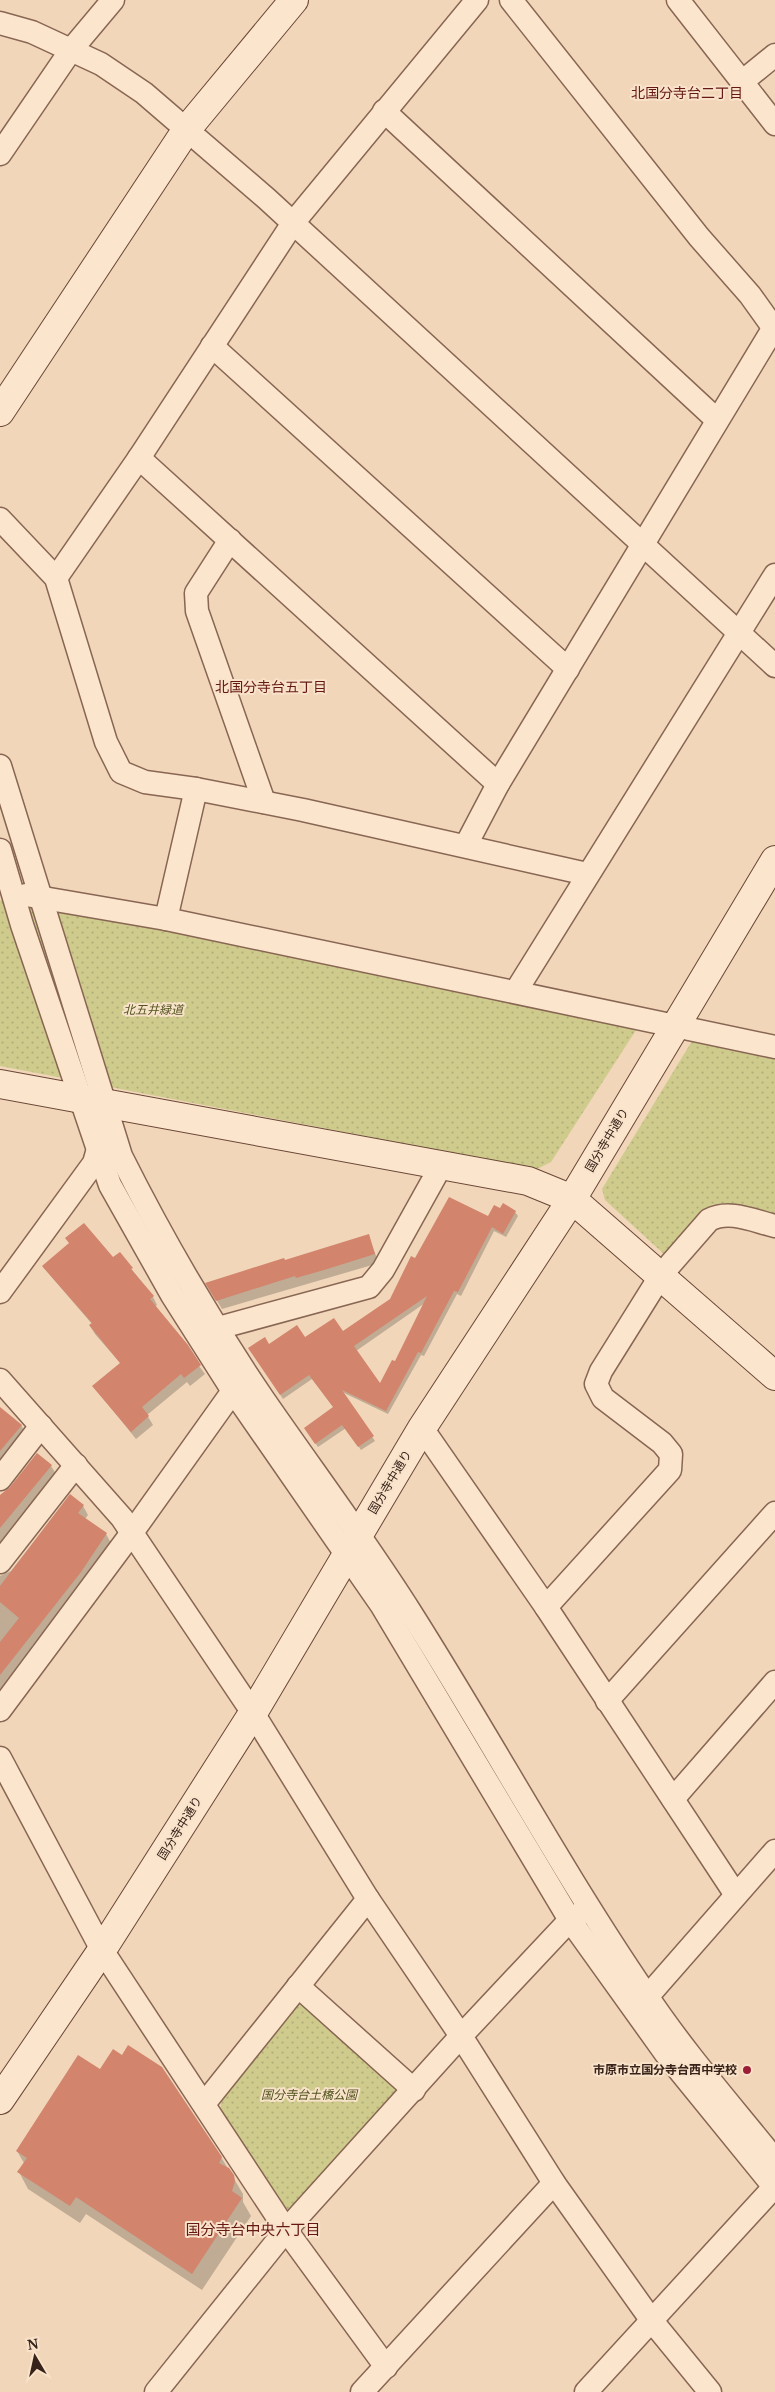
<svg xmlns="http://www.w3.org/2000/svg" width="775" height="2392" font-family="'Noto Serif','Noto Sans JP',serif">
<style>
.park{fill:url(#park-dots)}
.shadow{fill:#0003;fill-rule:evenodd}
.building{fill:#d2846c;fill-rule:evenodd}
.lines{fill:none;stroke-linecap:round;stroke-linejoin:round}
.street-casing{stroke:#886653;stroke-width:25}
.secondary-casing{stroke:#6a4737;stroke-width:30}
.street{stroke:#fce5cd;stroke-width:22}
.secondary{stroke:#fce5cd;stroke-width:28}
.poi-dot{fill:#9c1e36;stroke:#f8e2c9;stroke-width:2}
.labels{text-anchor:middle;stroke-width:4;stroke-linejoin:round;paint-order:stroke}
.park-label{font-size:12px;font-style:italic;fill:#50541e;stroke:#f8e2c9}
.street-label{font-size:12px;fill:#362219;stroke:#f8e2c9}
.poi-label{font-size:12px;font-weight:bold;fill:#362219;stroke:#f8e2c9;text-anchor:end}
.neighbourhood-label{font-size:14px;fill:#661815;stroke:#f8e2c9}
.quarter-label{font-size:15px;fill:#661815;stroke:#f8e2c9}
</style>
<defs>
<pattern id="park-dots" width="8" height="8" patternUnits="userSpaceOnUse" patternTransform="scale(1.25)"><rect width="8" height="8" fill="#cfcb8d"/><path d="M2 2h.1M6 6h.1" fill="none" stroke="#b2ae79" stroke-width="1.8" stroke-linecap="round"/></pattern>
</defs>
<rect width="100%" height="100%" fill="#f1d6b9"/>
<g class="park">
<polygon points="0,900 168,928 638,1027 551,1162 537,1169 0,1066"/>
<polygon points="692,1041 775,1058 775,1217 713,1204 665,1255 605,1200 602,1189"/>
<polygon points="306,2001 401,2092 296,2210 287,2209 220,2110 222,2098 297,2002"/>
</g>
<g class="shadow">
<path d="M501 1210 515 1212 518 1216 506 1237 494 1231 461 1296 457 1294 424 1356 421 1355 388 1414 342 1392 375 1441 361 1450 346 1428 318 1447 308 1432 334 1408 312 1379 283 1399 252 1352 269 1346 342 1332 391 1300 415 1260ZM425 1303 396 1363 380 1386 356 1351Z"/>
<polygon points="368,1236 379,1263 222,1309 207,1284"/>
<polygon points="120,1254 153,1297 157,1305 155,1307 205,1374 190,1386 187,1382 147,1415 153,1425 136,1439 94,1387 121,1364 95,1334 90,1326 92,1324 43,1267 113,1259"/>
<polygon points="0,1420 21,1425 26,1434 0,1460"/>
<polygon points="51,1466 56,1474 0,1545 0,1498"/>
<polygon points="70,1496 83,1506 88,1515 85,1519 106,1534 111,1543 85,1580 32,1646 33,1648 0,1690 0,1576 11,1571"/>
<polygon points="17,2151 221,2157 243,2194 243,2202 251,2216 202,2290 86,2214 80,2223 28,2189 19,2172 24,2163"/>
</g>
<g class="building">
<path d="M449 1197 488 1216 494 1205 500 1208 503 1203 516 1211 503 1234 492 1227 458 1292 454 1291 421 1353 418 1352 386 1411 342 1390 374 1436 358 1447 342 1425 315 1444 304 1428 333 1407 309 1375 280 1395 248 1348 265 1337 269 1344 297 1325 305 1337 334 1318 343 1331 390 1299 411 1256 415 1258ZM427 1296 395 1361 392 1360 380 1383 354 1346Z"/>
<polygon points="84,1223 113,1257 120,1252 133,1268 131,1269 154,1296 150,1299 188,1345 201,1365 184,1378 181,1374 142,1407 149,1416 131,1432 92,1386 120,1363 89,1325 92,1323 42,1266 69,1243 65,1238"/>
<polygon points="369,1234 375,1254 324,1270 296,1278 295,1276 216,1301 205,1283 284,1258 285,1260"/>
<polygon points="0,1407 22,1425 0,1451"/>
<polygon points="37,1453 52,1465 0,1528 0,1495 10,1487"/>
<polygon points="70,1494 84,1505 78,1513 107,1533 81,1572 0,1675 0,1642 19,1618 0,1602 0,1586"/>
<polygon points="128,2045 162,2067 222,2157 219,2163 229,2168 234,2175 235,2181 232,2191 242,2198 192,2274 76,2197 70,2206 17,2172 27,2158 16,2151 78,2055 100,2069 113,2049 122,2055"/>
</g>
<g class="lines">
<defs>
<g id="street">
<polyline points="511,0 699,237 750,295 775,330"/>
<polyline points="678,0 775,124"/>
<polyline points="0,23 32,32 101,64 144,93 267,199 775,666"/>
<polyline points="743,81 775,55"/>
<polyline points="384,111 717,420"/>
<polyline points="0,154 71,50 113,0"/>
<polyline points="212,346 568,669"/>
<polyline points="139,458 498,784"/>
<polyline points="0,519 56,578 106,742 121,772 145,782 196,789 303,810 587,874"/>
<polyline points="230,540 196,593 197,611 264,802"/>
<polyline points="56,578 139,458 293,223 477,0"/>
<path d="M0 766 121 1156C163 1240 211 1322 264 1400 313 1471 365 1540 411 1613 491 1739 561 1870 645 1993 684 2052 731 2105 775 2160"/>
<polyline points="466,845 498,784 773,329"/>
<polyline points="0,850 22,925 110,1185 172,1295 233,1391 382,1606 570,1920 666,2054 775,2188"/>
<polyline points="26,895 166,919 775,1047"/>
<polyline points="166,919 196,789"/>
<polyline points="516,991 775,575"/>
<polyline points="0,1292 94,1163 98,1149"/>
<polyline points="218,1328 369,1287 383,1270 442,1164"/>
<polyline points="0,1380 122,1518 253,1713 368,1899 461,2036 554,2183 652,2321 710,2392"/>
<polyline points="422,1428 546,1607 736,1895"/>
<polyline points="0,1479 41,1426"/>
<polyline points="0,1562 76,1465"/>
<path d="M546 1607 670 1470 671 1454 662 1443 603 1398 596 1384 601 1371 661 1275 709 1220C729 1209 754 1221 775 1226"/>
<polyline points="607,1701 775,1513"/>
<polyline points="0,1710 131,1534 233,1391"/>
<polyline points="0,1758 102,1950 286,2230 386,2367"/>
<polyline points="673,1799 775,1682"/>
<polyline points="298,1986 414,2090"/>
<polyline points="647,1997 775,1851"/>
<polyline points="204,2104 368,1899"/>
<polyline points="156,2392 286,2230 461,2036 570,1920 581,1913"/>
<polyline points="362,2392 554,2183"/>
<polyline points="586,2392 775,2186"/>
</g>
<g id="secondary">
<polyline points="0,412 187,129 294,0"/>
<polyline points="0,1084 528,1181 572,1199 775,1376"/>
<polyline points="0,2100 102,1950 253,1713 422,1428 572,1199 775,860"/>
</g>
</defs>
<use href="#street" class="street-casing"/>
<use href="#secondary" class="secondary-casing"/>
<use href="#street" class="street"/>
<use href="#secondary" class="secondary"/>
</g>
<circle class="poi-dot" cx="747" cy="2070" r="5"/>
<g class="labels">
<g class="park-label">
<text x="153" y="1014">北五井緑道</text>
<text x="309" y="2099">国分寺台土橋公園</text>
</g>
<g class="street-label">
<text transform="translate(607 1140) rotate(-59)" y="4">国分寺中通り</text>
<text transform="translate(390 1482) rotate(-59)" y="4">国分寺中通り</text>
<text transform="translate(180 1828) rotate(-58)" y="4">国分寺中通り</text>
</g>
<g class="poi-label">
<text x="737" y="2074">市原市立国分寺台西中学校</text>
</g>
<g class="neighbourhood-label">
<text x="687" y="98">北国分寺台二丁目</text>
<text x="271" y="692">北国分寺台五丁目</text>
</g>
<g class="quarter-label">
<text x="253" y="2235">国分寺台中央六丁目</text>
</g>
</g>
<g transform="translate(35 2357) rotate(351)" stroke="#f8e2c9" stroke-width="4" paint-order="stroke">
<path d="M0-4L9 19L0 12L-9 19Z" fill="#362219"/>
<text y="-8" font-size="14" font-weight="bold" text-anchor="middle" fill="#362219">N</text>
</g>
</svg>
